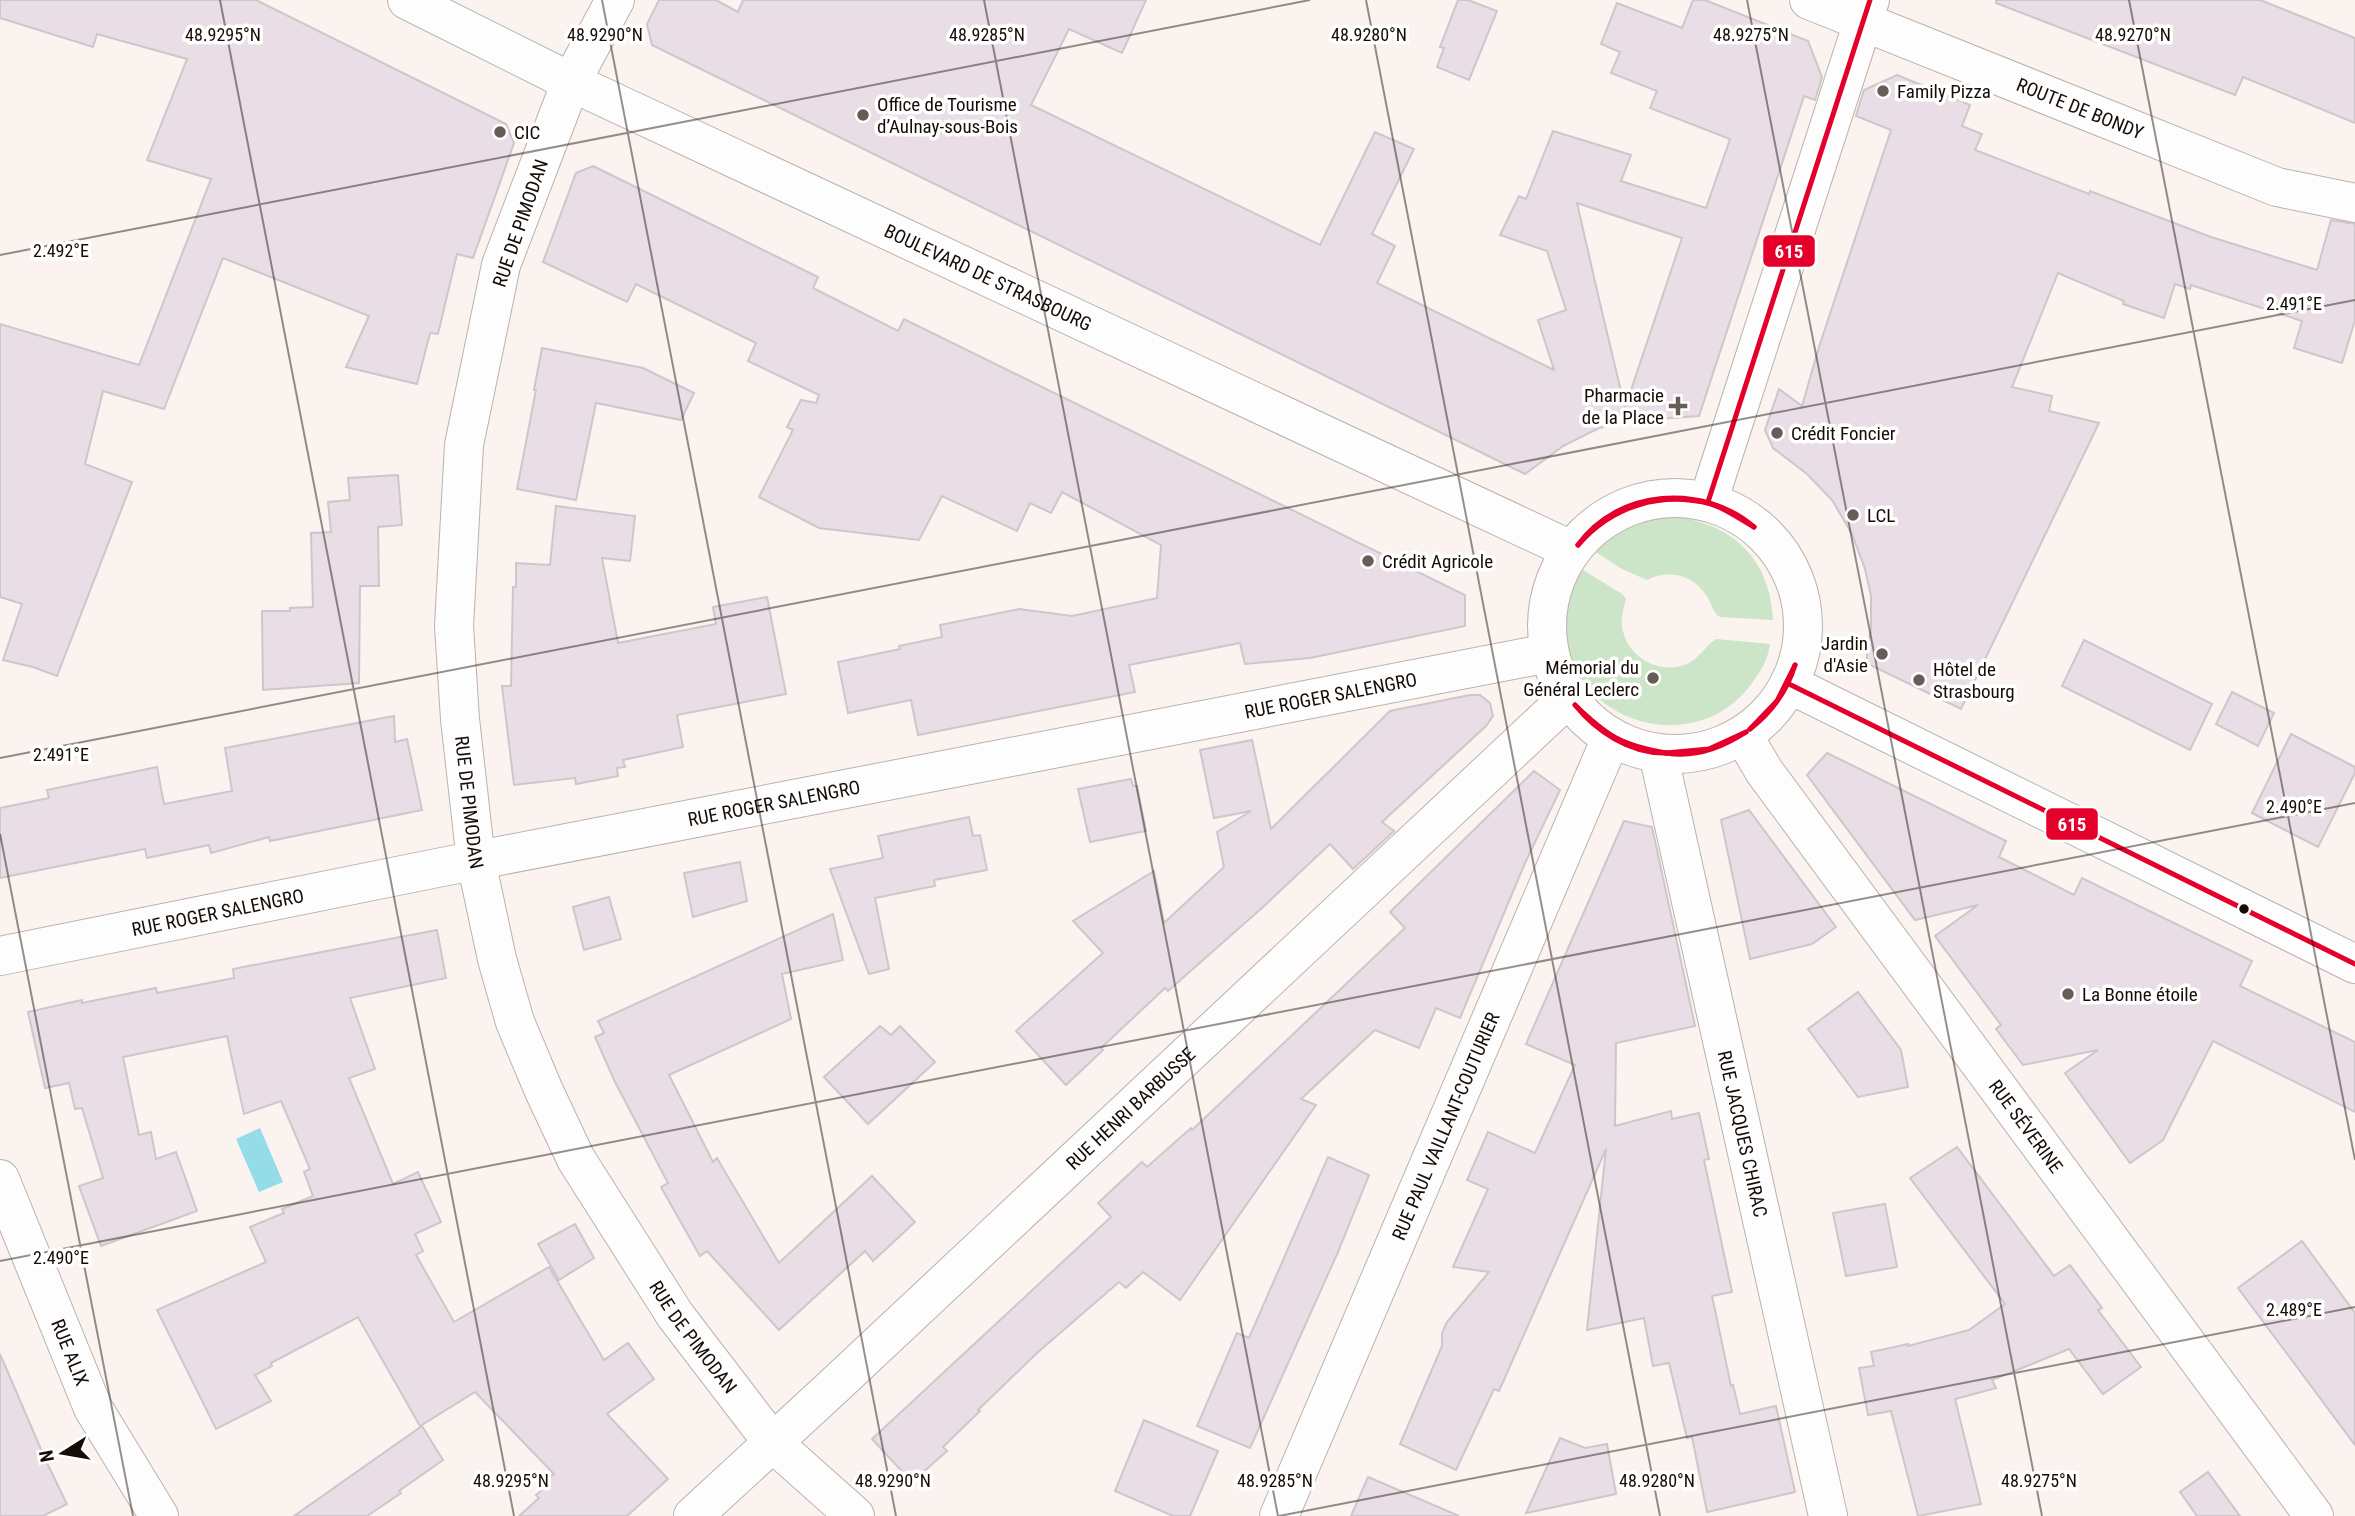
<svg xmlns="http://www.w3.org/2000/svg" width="2355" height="1516" font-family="'Roboto Condensed',sans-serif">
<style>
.green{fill:#cce4c7}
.water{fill:#94dce8}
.building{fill:#eadee6;stroke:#cec6ca;stroke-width:2;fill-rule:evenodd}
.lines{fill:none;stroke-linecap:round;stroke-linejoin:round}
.minor-casing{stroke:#bbb2ac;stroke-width:40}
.minor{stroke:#fefdfd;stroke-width:38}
.bus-1-casing{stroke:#fff;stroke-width:10}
.bus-1{stroke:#e4002b;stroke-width:5}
.ticks{fill:none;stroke:#160c06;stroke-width:2;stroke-opacity:0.45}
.poi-dot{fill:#665d58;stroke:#fff;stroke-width:2.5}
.bus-dot{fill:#160c06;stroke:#fff;stroke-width:2.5}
.labels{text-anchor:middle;stroke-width:7;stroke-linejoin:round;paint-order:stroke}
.poi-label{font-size:19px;fill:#160c06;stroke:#fff;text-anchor:start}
.street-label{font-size:19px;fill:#160c06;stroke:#fff}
.ticks-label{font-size:18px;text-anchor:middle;fill:#160c06;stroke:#fff;stroke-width:7;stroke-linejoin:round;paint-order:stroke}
.line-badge{stroke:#fff;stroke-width:2.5}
.badge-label{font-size:19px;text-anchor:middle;font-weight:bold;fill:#fff}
</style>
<rect width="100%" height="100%" fill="#faf3ef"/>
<g class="green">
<path d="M1661 516C1725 518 1770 553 1773 620L1720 617C1712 612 1712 603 1706 595 1693 575 1668 569 1647 580L1622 569 1591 549C1611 529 1633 521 1661 516Z"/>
<path d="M1578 567 1622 594 1626 599C1623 610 1620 620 1623 631 1629 659 1662 675 1687 664 1700 658 1705 646 1716 639L1770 644C1768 660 1759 674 1749 687 1695 756 1581 726 1566 640 1561 614 1568 591 1578 567Z"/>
</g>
<polygon class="water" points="260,1128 283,1182 259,1192 236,1139"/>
<g class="building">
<polygon points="0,0 256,0 506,124 514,143 473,258 457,254 438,334 430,333 417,384 346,367 369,316 223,258 164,409 103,391 85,464 132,482 57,676 33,667 3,660 22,604 0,597 0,324 139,365 211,179 147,160 187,59 97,34 93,47 0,18"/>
<path d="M659 0H716L738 12 743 0H1146L1122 53 1069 29 1031 105 1320 245 1375 132 1414 149 1372 234 1395 246 1377 283 1554 370 1538 320 1566 310 1547 251 1500 235 1519 196 1526 199 1553 131 1631 155 1621 181 1706 208 1730 139 1650 108 1657 91 1611 73 1620 52 1601 44 1617 3 1682 28 1693 0H1705L1808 41 1822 77 1815 100 1804 96 1699 416 1628 421 1599 428 1563 446 1525 474 652 45 647 24ZM1577 203 1682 238 1625 408 1599 299Z"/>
<polygon points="1458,0 1468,0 1497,11 1469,80 1437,67 1444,48 1440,47"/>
<polygon points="1996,0 2260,0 2355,38 2355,123 2243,77 2235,95 1996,3"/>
<polygon points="1897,75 1970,105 1962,126 1982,134 1975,150 2089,194 2090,191 2211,237 2317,270 2331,220 2355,224 2355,320 2342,363 2294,348 2302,321 2191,285 2190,289 2175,284 2164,318 2123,304 2124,301 2058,273 2012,387 2052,396 2049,411 2099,423 1961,709 1866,663 1871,628 1871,596 1865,569 1852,534 1832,500 1807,474 1773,448 1765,430 1779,389 1802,406 1819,347 1891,130 1856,116 1864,90"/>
<polygon points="593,166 818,277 813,288 898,331 904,319 1465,595 1465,626 1310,658 1245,664 1240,643 1129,665 1135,692 918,735 911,700 848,713 838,662 900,649 899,646 942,637 940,625 1019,609 1072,616 1157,598 1161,545 1062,492 1051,513 1030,503 1017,531 942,496 919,540 819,528 759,497 793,430 787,427 801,400 816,403 819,395 748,361 756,343 636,284 627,302 543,262 576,173"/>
<polygon points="542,348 643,368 694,393 681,420 596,403 576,500 517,489 536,390 534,390"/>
<polygon points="398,475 402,525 378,527 379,586 360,586 359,683 263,690 262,611 290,611 290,608 313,607 311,533 331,532 328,502 350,500 348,478"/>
<polygon points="556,506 635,516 630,561 602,558 618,643 716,624 713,607 767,597 786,694 677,715 683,747 623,760 625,767 617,768 618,776 576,784 575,778 514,785 502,686 511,686 513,587 516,587 516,563 550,565"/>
<polygon points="2084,640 2212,704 2190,750 2062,686"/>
<polygon points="2232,692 2274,713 2258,746 2216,724"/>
<polygon points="1470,695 1480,695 1490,703 1493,716 1486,726 1382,822 1394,831 1353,869 1330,844 1263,907 1168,991 1165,988 1101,1048 1103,1050 1066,1085 1016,1031 1103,953 1073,921 1154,871 1164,923 1224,867 1217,832 1251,811 1214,818 1200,750 1252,740 1271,829 1390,711"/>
<polygon points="394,716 395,742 407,739 422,810 270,841 269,837 211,853 209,845 147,858 145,849 0,878 0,808 49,798 47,790 157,767 164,804 232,791 225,748"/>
<polygon points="2291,734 2355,767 2355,773 2318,847 2252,813"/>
<polygon points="1827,753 2006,841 1999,857 2074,895 2082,878 2252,961 2240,986 2355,1042 2355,1112 2213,1041 2163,1140 2130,1163 2065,1073 2098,1050 2023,1065 1996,1029 2001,1025 1935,936 1978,905 1915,920 1807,775"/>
<polygon points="1534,771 1560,790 1525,863 1460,1018 1436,1008 1419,1048 1375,1030 1301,1099 1316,1105 1180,1300 1143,1272 1126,1288 1119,1282 1037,1353 978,1410 980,1411 943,1447 947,1451 912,1482 872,1439 1111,1217 1098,1203 1142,1162 1147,1167 1191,1128 1192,1130 1405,928 1390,912"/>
<polygon points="1131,779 1133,786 1137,786 1146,831 1090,842 1078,789"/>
<polygon points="1749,810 1836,927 1812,944 1750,959 1721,820"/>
<polygon points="969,817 973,836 980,835 987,870 934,880 935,886 875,898 889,969 869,974 830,869 883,858 878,836"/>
<polygon points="1624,821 1652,827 1695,1026 1616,1043 1615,1126 1671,1111 1672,1119 1699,1113 1709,1159 1704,1160 1732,1292 1712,1296 1731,1386 1733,1385 1740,1414 1776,1406 1795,1492 1707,1512 1692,1437 1687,1438 1669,1363 1653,1366 1644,1318 1587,1330 1606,1149 1499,1391 1494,1389 1456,1470 1400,1444 1442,1346 1442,1333 1447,1322 1489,1272 1453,1267 1488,1189 1467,1180 1488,1132 1535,1153 1575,1065 1526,1044"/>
<polygon points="740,862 747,901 693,917 684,873"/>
<polygon points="609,897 621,939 584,950 573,907"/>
<polygon points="833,914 843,960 782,974 791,1019 669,1075 713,1162 717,1158 779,1263 872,1176 915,1222 873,1261 865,1251 779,1330 707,1251 700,1256 661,1187 668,1183 615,1082 595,1037 604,1033 598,1021"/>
<polygon points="437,930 446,978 350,998 375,1069 349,1078 393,1184 418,1172 441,1222 415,1234 423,1251 416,1255 454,1322 549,1267 604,1360 628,1343 654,1379 607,1414 668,1479 627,1516 519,1516 539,1498 536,1495 549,1484 546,1481 554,1474 475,1392 420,1426 358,1317 271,1363 272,1366 255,1375 271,1401 216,1429 157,1310 266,1262 250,1227 284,1213 282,1209 313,1196 304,1172 310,1169 281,1101 244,1114 227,1036 123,1057 139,1135 151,1132 156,1159 176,1152 197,1211 101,1246 79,1186 103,1178 82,1108 75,1109 69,1083 45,1088 28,1012 82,1000 82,1003 156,988 157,993 234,978 233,969"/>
<polygon points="1858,992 1901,1050 1908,1087 1858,1097 1808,1029"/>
<polygon points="880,1026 891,1035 900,1026 935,1062 868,1124 824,1077"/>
<polygon points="1957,1147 2054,1276 2070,1265 2102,1308 2098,1310 2141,1367 2103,1394 2069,1349 1992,1380 1996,1388 1955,1399 1981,1504 1918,1516 1891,1411 1868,1415 1859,1368 1874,1366 1871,1352 1908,1344 1908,1346 1969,1330 2005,1304 1910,1178"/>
<polygon points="1328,1157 1369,1175 1338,1252 1250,1448 1197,1426 1237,1333 1249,1338"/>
<polygon points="1885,1204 1897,1267 1846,1276 1833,1213"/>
<polygon points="575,1224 594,1258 559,1280 538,1244"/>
<polygon points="2302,1241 2355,1313 2355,1445 2238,1288"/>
<polygon points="0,1354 46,1461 67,1504 43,1516 0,1516"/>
<polygon points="1144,1420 1218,1451 1190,1516 1173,1516 1115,1491"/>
<polygon points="422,1426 443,1460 399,1491 401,1493 367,1516 294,1516"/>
<polygon points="1560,1438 1585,1448 1607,1444 1616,1494 1526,1513"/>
<polygon points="2208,1472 2240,1516 2197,1516 2180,1492"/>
<polygon points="1368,1477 1459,1516 1351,1516"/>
</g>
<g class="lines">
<defs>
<g id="minor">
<path id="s1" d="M407 0 571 82 1571 550"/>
<path id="s2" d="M615 0 571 82 501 265 464 445 454 626 460 719 476 861 497 959 515 1022 544 1091 576 1159 675 1315 773 1443 855 1516"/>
<path id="s3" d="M1809 0 2277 187 2355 203"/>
<circle cx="1675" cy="626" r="128"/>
<polyline points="1708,502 1870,0"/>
<polyline points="1789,684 2355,964"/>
<path id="s4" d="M1743 735 1764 771 2314 1516"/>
<path id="s5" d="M1658 753 1828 1516"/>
<path id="s6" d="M0 956 437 868 1549 653"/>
<path id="s7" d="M0 1179 93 1408 159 1516"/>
<path id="s8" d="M693 1516 832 1388 1568 698"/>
<path id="s9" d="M1279 1516 1611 738"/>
</g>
</defs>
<use href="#minor" class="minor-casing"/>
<use href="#minor" class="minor"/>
<defs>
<g id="bus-1">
<polyline points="1708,502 1870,0"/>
<path d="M1578 545C1618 489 1703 483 1754 527"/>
<path d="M1578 545C1612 506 1660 491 1711 504 1725 508 1741 520 1754 527"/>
<polyline points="1789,684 2355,964"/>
<path d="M1575 705C1607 736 1621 745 1666 753"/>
<path d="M1575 705C1596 731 1630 754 1666 753"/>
<polyline points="1750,729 1777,701 1795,665"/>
<path d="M1750 729C1772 712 1787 691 1795 665"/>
<path d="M1666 753C1694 758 1723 747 1746 732"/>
<polyline points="1666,753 1709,749 1746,732"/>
</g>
</defs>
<use href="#bus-1" class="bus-1-casing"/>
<use href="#bus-1" class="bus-1"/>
</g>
<path class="ticks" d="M220 0 514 1516M602 0 896 1516M984 0 1278 1516M1366 0 1660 1516M1747 0 2042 1516M2129 0 2355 1160M0 255 1310 0M0 758 2355 300M0 834 133 1516M0 1261 2355 803M1279 1516 2355 1307"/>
<g class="poi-dot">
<circle cx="1883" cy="91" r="7"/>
<circle cx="863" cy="115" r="7"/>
<circle cx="500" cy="132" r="7"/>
<path d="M1674.5 395.5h7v7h7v7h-7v7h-7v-7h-7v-7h7z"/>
<circle cx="1777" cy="433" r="7"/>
<circle cx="1853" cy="515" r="7"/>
<circle cx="1368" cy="561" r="7"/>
<circle cx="1882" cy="654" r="7"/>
<circle cx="1653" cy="678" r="7"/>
<circle cx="1919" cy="680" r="7"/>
<circle cx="2068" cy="994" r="7"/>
</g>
<circle class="bus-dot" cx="2244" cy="909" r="6"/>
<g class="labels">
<g class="poi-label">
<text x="1897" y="98">Family Pizza</text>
<text x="877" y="111">Office de Tourisme<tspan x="877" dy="22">d’Aulnay-sous-Bois</tspan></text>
<text x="514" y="139">CIC</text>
<text x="1664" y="402" text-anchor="end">Pharmacie<tspan x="1664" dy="22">de la Place</tspan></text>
<text x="1791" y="440">Crédit Foncier</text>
<text x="1867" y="522">LCL</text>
<text x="1382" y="568">Crédit Agricole</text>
<text x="1868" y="650" text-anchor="end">Jardin<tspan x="1868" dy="22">d'Asie</tspan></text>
<text x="1639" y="674" text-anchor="end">Mémorial du<tspan x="1639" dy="22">Général Leclerc</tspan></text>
<text x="1933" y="676">Hôtel de<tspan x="1933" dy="22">Strasbourg</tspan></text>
<text x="2082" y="1001">La Bonne étoile</text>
</g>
<g class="street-label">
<text dy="7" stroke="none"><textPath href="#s3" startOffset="292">ROUTE DE BONDY</textPath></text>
<text transform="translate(520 223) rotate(-71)" y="7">RUE DE PIMODAN</text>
<text dy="7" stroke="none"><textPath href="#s1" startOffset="644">BOULEVARD DE STRASBOURG</textPath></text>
<text dy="7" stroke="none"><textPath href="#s6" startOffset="1356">RUE ROGER SALENGRO</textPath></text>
<text dy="7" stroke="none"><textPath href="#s2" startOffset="831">RUE DE PIMODAN</textPath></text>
<text dy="7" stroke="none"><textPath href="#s6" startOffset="789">RUE ROGER SALENGRO</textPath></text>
<text dy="7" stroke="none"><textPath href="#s6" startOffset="222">RUE ROGER SALENGRO</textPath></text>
<text dy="7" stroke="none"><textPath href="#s8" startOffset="598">RUE HENRI BARBUSSE</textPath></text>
<text dy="7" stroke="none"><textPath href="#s4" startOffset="483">RUE SÉVERINE</textPath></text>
<text dy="7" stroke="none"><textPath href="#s9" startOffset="424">RUE PAUL VAILLANT-COUTURIER</textPath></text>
<text dy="7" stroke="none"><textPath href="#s5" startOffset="390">RUE JACQUES CHIRAC</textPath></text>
<text dy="7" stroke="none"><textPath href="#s2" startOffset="1419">RUE DE PIMODAN</textPath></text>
<text dy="7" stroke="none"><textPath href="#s7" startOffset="187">RUE ALIX</textPath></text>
</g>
</g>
<g class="ticks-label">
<text x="223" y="41">48.9295°N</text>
<text x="605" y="41">48.9290°N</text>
<text x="987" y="41">48.9285°N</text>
<text x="1369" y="41">48.9280°N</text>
<text x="1751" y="41">48.9275°N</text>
<text x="2133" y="41">48.9270°N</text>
<text x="61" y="257">2.492°E</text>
<text x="2294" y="310">2.491°E</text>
<text x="61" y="761">2.491°E</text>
<text x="2294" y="813">2.490°E</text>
<text x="61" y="1264">2.490°E</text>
<text x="2294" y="1316">2.489°E</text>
<text x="511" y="1487">48.9295°N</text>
<text x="893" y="1487">48.9290°N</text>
<text x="1275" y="1487">48.9285°N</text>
<text x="1657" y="1487">48.9280°N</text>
<text x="2039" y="1487">48.9275°N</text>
</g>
<g class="line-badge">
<rect x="1762" y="234" width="54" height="34" rx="7" fill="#e4002b"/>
<rect x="2045" y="807" width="54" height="34" rx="7" fill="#e4002b"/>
</g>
<g class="badge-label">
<text x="1789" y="258">615</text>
<text x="2072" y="831">615</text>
</g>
<g transform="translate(63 1453) rotate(259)" stroke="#ffffff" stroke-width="5" paint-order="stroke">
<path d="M0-5L12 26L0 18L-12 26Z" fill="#160c06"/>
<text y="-10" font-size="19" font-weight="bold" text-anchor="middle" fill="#160c06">N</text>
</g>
</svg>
